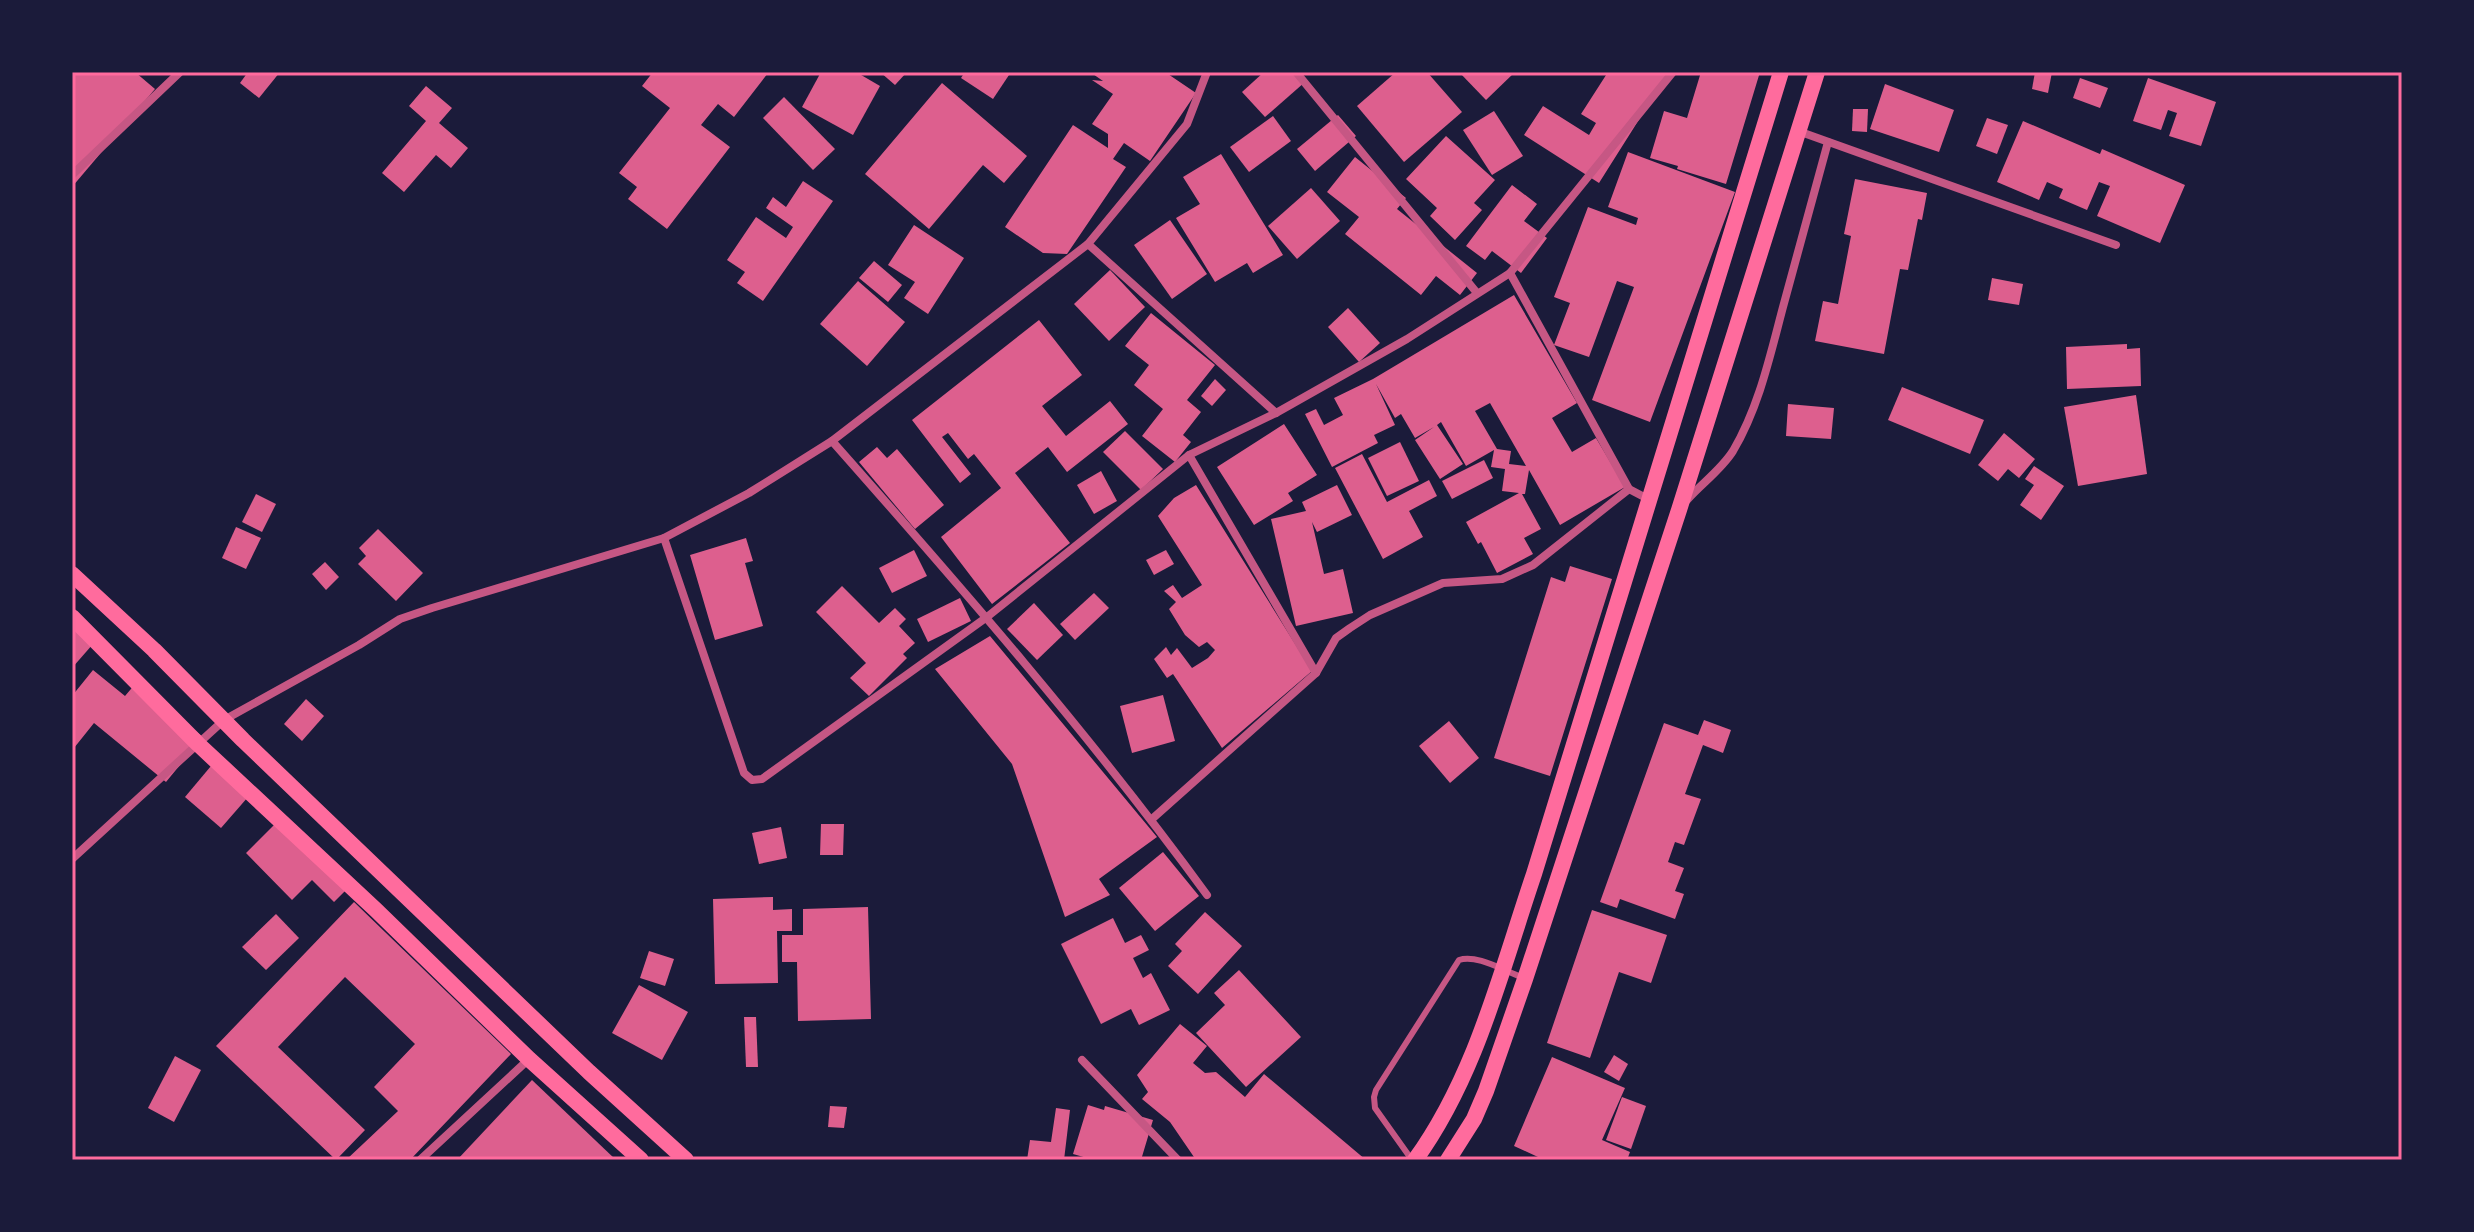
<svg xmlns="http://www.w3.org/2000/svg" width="2474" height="1232" font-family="Barlow,sans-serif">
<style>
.building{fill:#dd5f8e;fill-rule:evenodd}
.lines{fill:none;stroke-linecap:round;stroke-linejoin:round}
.service{stroke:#c65784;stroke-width:6}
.minor{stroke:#c65784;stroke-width:8}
.secondary{stroke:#ff6b9d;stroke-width:16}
.neatline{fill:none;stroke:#ff6b9d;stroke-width:3}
</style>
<rect width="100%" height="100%" fill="#1b1b3a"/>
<g class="building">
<polygon points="72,72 135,72 155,89 72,187"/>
<polygon points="248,72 280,72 259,98 240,83"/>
<polygon points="653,72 768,73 734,117 718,104 701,125 730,147 667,229 628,199 637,187 619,173 670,108 642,86"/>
<polygon points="821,72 856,72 880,86 853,135 802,107"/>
<polygon points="880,72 907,72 895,85"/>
<polygon points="965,72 1011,72 993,99 961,78"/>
<polygon points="1090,72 1165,72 1196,93 1150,161 1124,143 1113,159 1126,167 1067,254 1043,253 1005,227 1073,125 1108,148 1108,134 1092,124 1113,94 1092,80 1103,81"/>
<polygon points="1264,72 1296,72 1305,82 1265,117 1242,92"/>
<polygon points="1396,72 1427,72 1462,112 1404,162 1357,106"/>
<polygon points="1459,72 1515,72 1486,100"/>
<polygon points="1608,72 1669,72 1599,183 1524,135 1543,106 1589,135 1596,123 1581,114"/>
<polygon points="1701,72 1760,72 1726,184 1677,169 1678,166 1650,158 1664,111 1687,118"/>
<polygon points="2035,72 2052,72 2048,93 2032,89"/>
<polygon points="2080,78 2108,88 2100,108 2073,98"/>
<polygon points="2148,78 2216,102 2201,146 2169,136 2177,113 2168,110 2161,130 2133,121"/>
<polygon points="942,83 1027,156 1004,183 983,165 929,229 865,174"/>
<polygon points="1885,84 1954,110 1939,152 1870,129"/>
<polygon points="426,86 452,108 439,123 468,148 451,168 436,155 404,192 382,173 426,121 409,106"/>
<polygon points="784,97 835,149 813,170 763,118"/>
<polygon points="1853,109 1868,109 1867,132 1852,131"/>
<polygon points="1494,111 1523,156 1492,175 1463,130"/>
<polygon points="1338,115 1356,136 1315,171 1297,149"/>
<polygon points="1273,116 1291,141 1249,172 1230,147"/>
<polygon points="1987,118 2008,125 1997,154 1976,146"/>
<polygon points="2023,121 2100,154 2102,149 2185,185 2160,243 2097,216 2110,186 2099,182 2087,210 2059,198 2063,189 2047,182 2039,200 1997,182"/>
<polygon points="1446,136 1495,180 1474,203 1482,210 1455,240 1430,216 1437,208 1406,179"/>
<polygon points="1628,152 1735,192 1650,422 1592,400 1634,287 1617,281 1589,357 1554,345 1570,303 1554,297 1588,207 1636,225 1638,218 1608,207"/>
<polygon points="1221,154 1283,255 1253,273 1247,263 1215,282 1176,218 1200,204 1183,177"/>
<polygon points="1355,157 1406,198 1397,209 1477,273 1460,295 1436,276 1421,295 1345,234 1359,217 1327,192"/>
<polygon points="1855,179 1927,193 1922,220 1918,219 1908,270 1900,269 1884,354 1815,341 1823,301 1838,304 1851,236 1844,234"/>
<polygon points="803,181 833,201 763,301 737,283 745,272 727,260 756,217 786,238 793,227 766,208 773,197 786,207"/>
<polygon points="1512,185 1537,204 1524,221 1547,238 1521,273 1492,251 1485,260 1466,246"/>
<polygon points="1311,188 1340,221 1297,259 1268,226"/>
<polygon points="1170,220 1207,274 1172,299 1134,245"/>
<polygon points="914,225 964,258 928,314 904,298 915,282 888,265"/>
<polygon points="874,261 902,285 888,302 859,278"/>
<polygon points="1110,270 1145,307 1109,341 1074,304"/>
<polygon points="1992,278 2023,284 2019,305 1988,300"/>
<polygon points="858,281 905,322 867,366 820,324"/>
<path d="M1514 295 1577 403 1552 418 1572 452 1596 438 1625 487 1560 525 1529 470 1525 494H1522L1541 529 1524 538 1533 554 1497 573 1481 542 1478 544 1466 522 1519 493 1502 491 1505 469 1491 467 1494 450 1466 466 1441 422 1437 425 1463 464 1440 479 1415 440 1434 427 1415 438 1401 414 1395 418 1376 384 1395 425 1374 435 1378 443 1332 467 1305 414 1316 409 1324 425 1343 415 1334 398 1373 379ZM1490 403 1526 466 1509 464 1511 451 1497 449 1475 411Z"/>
<polygon points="1348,308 1380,343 1359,362 1328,327"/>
<polygon points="1151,313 1215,365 1187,400 1201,412 1183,435 1191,442 1175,462 1142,436 1163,409 1134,385 1149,365 1125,346"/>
<polygon points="1039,320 1082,375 1042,406 1066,436 1110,401 1128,424 1067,472 1048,447 1015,473 1070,543 992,604 941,537 1001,488 974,454 968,459 948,433 942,437 971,474 960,483 912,420"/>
<polygon points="2127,344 2127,349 2140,348 2141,386 2067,389 2066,347"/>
<polygon points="1215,379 1226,390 1212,406 1201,396"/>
<polygon points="1902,387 1984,420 1970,454 1888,420"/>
<polygon points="2136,395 2147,474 2078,486 2064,407"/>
<polygon points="1788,404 1834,408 1831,439 1786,436"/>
<polygon points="1284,424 1317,475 1288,493 1293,501 1254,525 1217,467"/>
<polygon points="1125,431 1163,469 1141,490 1103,452"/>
<polygon points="2004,433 2035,459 2019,478 2008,469 1998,481 1978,465"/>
<polygon points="1400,442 1419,481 1387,496 1368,458"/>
<polygon points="877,447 887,458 897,449 944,505 915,529 859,462"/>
<polygon points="1362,454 1387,502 1429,480 1437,496 1409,511 1423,537 1383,559 1335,468"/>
<polygon points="1484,460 1493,478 1452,499 1442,481"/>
<polygon points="2034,466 2064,486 2041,520 2020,505 2034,485 2025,479"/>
<polygon points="1101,471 1117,501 1094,514 1077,485"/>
<polygon points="1196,485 1312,671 1222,748 1173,674 1167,678 1154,659 1166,647 1171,655 1177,648 1192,668 1208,658 1215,650 1207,642 1199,647 1185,635 1169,609 1176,602 1164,591 1173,585 1182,598 1202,585 1158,516 1174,498"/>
<polygon points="1337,485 1352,515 1317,532 1312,522 1324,574 1343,569 1353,613 1296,626 1271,519 1306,511 1302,502"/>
<polygon points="256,494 276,504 262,532 242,522"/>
<polygon points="236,527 261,538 246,569 222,558"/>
<polygon points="378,529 423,573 396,601 358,564 366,556 359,548"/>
<polygon points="746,538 753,561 745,563 763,626 715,640 690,555"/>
<polygon points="914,550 927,576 892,593 879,568"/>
<polygon points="1166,550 1174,564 1154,575 1146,560"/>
<polygon points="325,562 339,577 326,590 312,574"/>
<polygon points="1570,566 1612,579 1550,776 1494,758 1551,577 1565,582"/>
<polygon points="842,586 879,623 895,608 906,619 899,626 915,643 903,654 907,658 869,696 850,678 866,663 816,612"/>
<polygon points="1094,593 1109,608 1075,640 1060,624"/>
<polygon points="960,598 971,621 928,642 917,619"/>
<polygon points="1034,603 1063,635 1037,660 1007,629"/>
<polygon points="72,626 93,644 72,668"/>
<polygon points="990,636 1157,837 1099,879 1110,895 1065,917 1012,764 935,669"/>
<polygon points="93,670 125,696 136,683 203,737 166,782 94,723 74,748 72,746 72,696"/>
<polygon points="1163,695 1175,741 1132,753 1120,706"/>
<polygon points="306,699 324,716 302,741 284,724"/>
<polygon points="1704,720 1731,730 1723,753 1703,745 1685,794 1701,799 1684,845 1675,842 1668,862 1684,868 1675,891 1684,894 1675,919 1620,899 1617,908 1600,902 1664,723 1698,735"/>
<polygon points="1449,721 1479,758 1450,783 1419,746"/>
<polygon points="211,766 248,797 221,828 185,797"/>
<polygon points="279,820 347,889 334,902 312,880 292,900 246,853"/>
<polygon points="821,824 844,824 843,855 820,855"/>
<polygon points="781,827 787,858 759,864 752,833"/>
<polygon points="1163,852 1199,896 1155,931 1119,888"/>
<polygon points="773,897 773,910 792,909 792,931 777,931 778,983 715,984 713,899"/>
<polygon points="354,902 511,1054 410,1160 346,1160 398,1111 374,1087 415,1044 345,977 278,1047 365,1130 336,1160 216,1046"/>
<polygon points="868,907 871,1019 798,1021 797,962 782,962 782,935 803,935 803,909"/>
<polygon points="1592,910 1667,935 1651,983 1619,972 1590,1058 1547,1043"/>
<polygon points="1205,912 1242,946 1198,994 1168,966 1182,951 1175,944"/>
<polygon points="276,914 299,938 266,970 242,947"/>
<polygon points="1113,918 1125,943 1141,935 1149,950 1133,958 1143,978 1151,973 1170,1010 1139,1025 1131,1009 1101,1024 1061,944"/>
<polygon points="649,951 674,959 665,986 640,978"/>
<polygon points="1239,970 1301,1037 1246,1087 1196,1033 1225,1005 1214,993"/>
<polygon points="639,985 688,1012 662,1060 612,1033"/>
<polygon points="744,1017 756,1017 758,1067 746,1067"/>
<polygon points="1180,1024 1207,1046 1193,1063 1205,1073 1216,1072 1245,1097 1264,1074 1366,1160 1196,1160 1170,1122 1142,1099 1148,1092 1137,1075"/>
<polygon points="1614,1055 1628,1064 1619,1081 1604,1072"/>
<polygon points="175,1056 201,1070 174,1122 148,1108"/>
<polygon points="1552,1057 1625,1088 1602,1140 1630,1152 1627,1160 1536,1160 1538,1157 1514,1146"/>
<polygon points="532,1080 616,1160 457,1160"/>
<polygon points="1622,1097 1646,1106 1631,1149 1606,1140"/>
<polygon points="1088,1105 1104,1110 1105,1106 1153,1120 1141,1160 1094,1160 1073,1154"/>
<polygon points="830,1106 847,1107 844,1128 828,1127"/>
<polygon points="1056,1108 1070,1110 1064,1160 1027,1160 1030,1140 1051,1142"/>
</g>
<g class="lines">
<path class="service" d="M1412 1160 1375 1108 1374 1097 1376 1090 1459 960C1477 954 1504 971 1522 977"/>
<g class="minor">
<polyline points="1296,72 1477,293"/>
<polyline points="1798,131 2116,245"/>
<polyline points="72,175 180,72"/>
<polyline points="1088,244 1276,413"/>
<polyline points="1510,273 1629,489 1648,499"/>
<path d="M832 441C962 588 1091 736 1207 895"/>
<polyline points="1189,455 1316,673"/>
<path d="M1687 500C1702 483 1721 470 1733 451 1759 407 1770 356 1783 307 1798 252 1813 197 1828 142"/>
<polyline points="664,538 744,773 752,780 762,779 987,617 1189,455 1276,413 1407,339 1510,273 1673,72"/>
<polyline points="1152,819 1316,673 1336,638 1350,628 1370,615 1443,583 1502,579 1533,565 1629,489"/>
<polyline points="72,859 224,720 359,645 400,619 432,608 664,538 749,493 832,441 1088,244 1187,124 1207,72"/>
<polyline points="1082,1060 1178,1160"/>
<polyline points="420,1160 529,1059"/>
</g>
<g class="secondary">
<polyline points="72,574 154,650 243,740 589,1072 686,1160"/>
<polyline points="72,617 198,744 376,910 529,1059 641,1160"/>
<path d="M1415 1160C1476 1076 1501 971 1534 874L1781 72"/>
<polyline points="1448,1160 1474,1119 1486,1091 1525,979 1679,510 1817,72"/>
</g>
</g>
<rect width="2474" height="1232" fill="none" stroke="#1b1b3a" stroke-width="148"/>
<rect x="74" y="74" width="2326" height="1084" class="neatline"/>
</svg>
